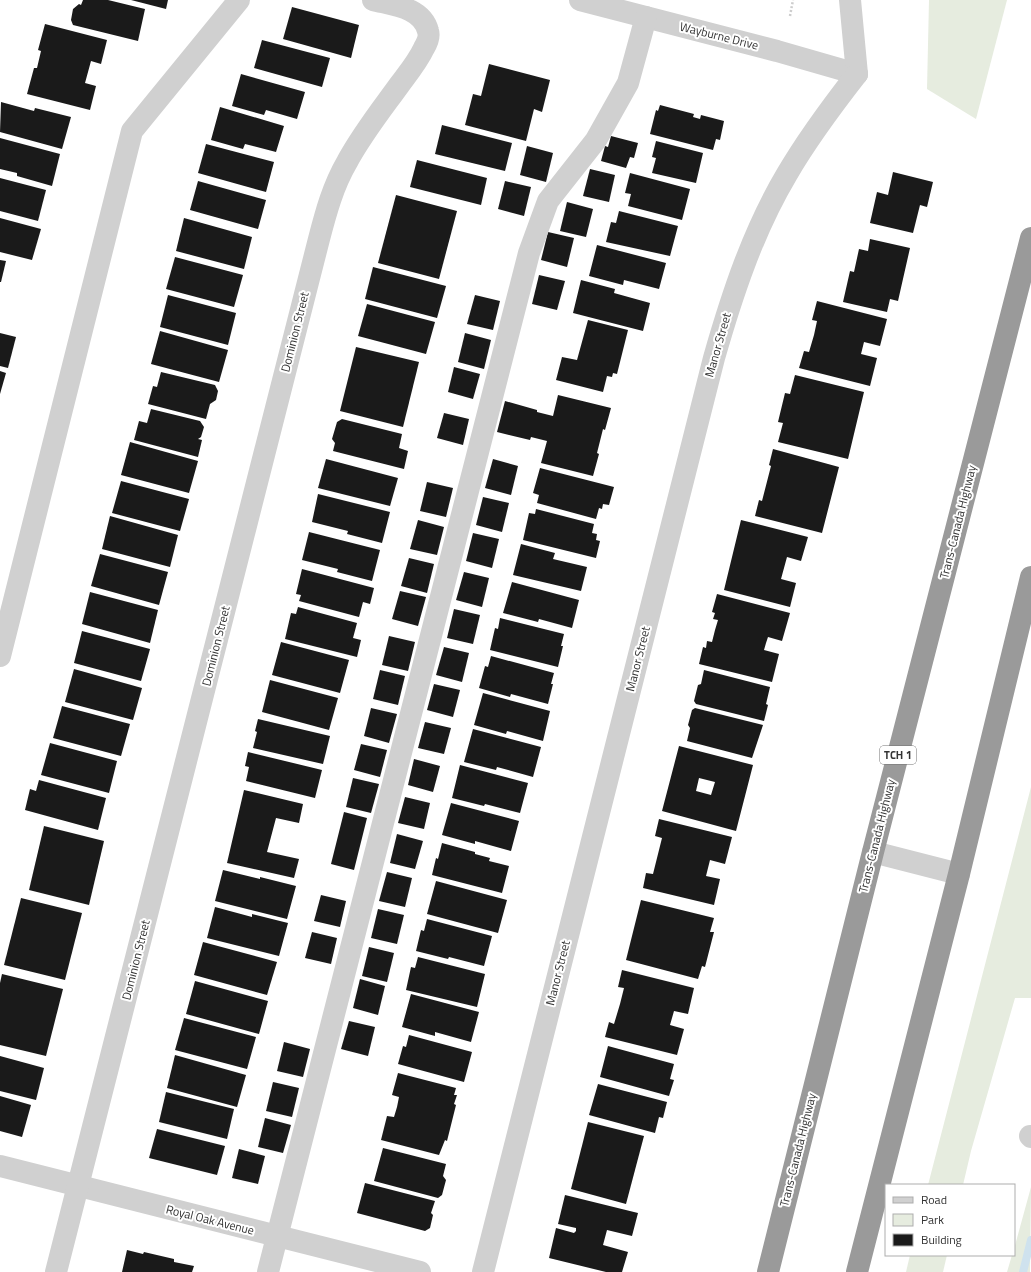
<svg xmlns="http://www.w3.org/2000/svg" width="1031" height="1272" font-family="'Titillium Web',sans-serif">
<style>
.green{fill:#e6ecdf}
.lines{fill:none;stroke-linecap:round;stroke-linejoin:round}
.stream{stroke:#cfe2ee;stroke-width:8}
.building{fill:#1a1a1a;fill-rule:evenodd}
.path{stroke:#cdcdcd;stroke-width:2.5;stroke-dasharray:2 2;stroke-linecap:butt}
.minor{stroke:#d0d0d0;stroke-width:22}
.highway{stroke:#9a9a9a;stroke-width:22}
.labels{text-anchor:middle;stroke-width:4;stroke-linejoin:round;paint-order:stroke}
.shield{fill:#fff;stroke:#707070;stroke-width:1}
.shield-label{font-size:11px;font-weight:bold;fill:#333}
.street-label{font-size:12px;fill:#333;stroke:#fff}
</style>
<rect width="100%" height="100%" fill="#fff"/>
<g class="green">
<polygon points="929,0 1007,0 976,119 927,89"/>
<polygon points="1031,787 1031,998 1015,998 971,1151 963,1185 928,1185"/>
<polygon points="1031,1187 1030,1272 1007,1272 1012,1255 1014,1255 1014,1249"/>
<polygon points="910,1255 947,1255 943,1272 906,1272"/>
</g>
<g class="lines">
<polyline class="stream" points="1023,1272 1031,1240"/>
</g>
<g class="building">
<polygon points="83,0 108,0 145,9 138,41 73,25 71,20 73,9 79,4 81,5"/>
<polygon points="131,0 168,0 166,9"/>
<polygon points="292,7 359,25 351,58 283,39"/>
<polygon points="45,24 107,40 101,64 91,61 85,83 96,86 90,110 27,94 34,68 37,68 41,51 38,50"/>
<polygon points="262,40 330,58 322,87 254,68"/>
<polygon points="489,64 550,80 542,112 534,109 526,141 465,125 473,94 481,96"/>
<polygon points="241,74 305,92 297,119 266,110 264,115 232,106"/>
<polygon points="1,102 34,111 35,108 71,117 62,149 0,132"/>
<polygon points="660,105 694,114 693,117 700,119 701,115 724,121 720,140 716,139 713,150 650,134 656,110 658,111"/>
<polygon points="220,107 284,126 276,152 245,144 243,149 211,140"/>
<polygon points="442,125 512,143 505,171 435,154"/>
<polygon points="611,136 638,143 634,158 630,157 626,168 601,161 605,146 608,147"/>
<polygon points="0,138 60,154 52,186 17,176 17,173 0,169"/>
<polygon points="656,141 703,153 696,183 652,173 656,158 652,157"/>
<polygon points="206,144 274,162 266,192 198,173"/>
<polygon points="527,146 553,153 546,182 520,175"/>
<polygon points="417,160 487,178 481,205 410,187"/>
<polygon points="590,169 615,175 609,202 583,196"/>
<polygon points="893,172 933,182 927,207 920,205 913,233 870,223 877,192 888,195"/>
<polygon points="630,173 690,189 682,220 628,206 631,194 625,193"/>
<polygon points="0,178 46,190 38,221 0,211"/>
<polygon points="198,181 266,200 258,229 190,210"/>
<polygon points="505,181 531,187 524,216 498,209"/>
<polygon points="396,195 457,211 439,279 378,263"/>
<polygon points="567,202 593,209 586,237 560,231"/>
<polygon points="619,211 678,226 670,256 606,242 611,222 616,223"/>
<polygon points="0,218 41,229 32,260 0,252"/>
<polygon points="184,218 252,237 244,269 176,251"/>
<polygon points="548,232 574,238 567,267 541,260"/>
<polygon points="870,239 910,248 898,301 890,299 887,312 843,302 850,271 854,272 859,249 868,251"/>
<polygon points="597,245 666,263 659,289 624,280 623,285 589,276"/>
<polygon points="175,257 243,275 234,307 166,289"/>
<polygon points="0,260 6,261 1,282 0,282"/>
<polygon points="373,267 446,286 437,318 365,299"/>
<polygon points="539,275 565,281 557,310 532,304"/>
<polygon points="581,280 615,289 614,293 650,303 643,331 573,313"/>
<polygon points="168,295 236,313 228,345 160,327"/>
<polygon points="475,295 500,301 493,330 467,324"/>
<polygon points="817,301 887,319 880,346 864,342 861,354 877,358 870,386 799,368 804,351 809,352 814,335 817,321 812,320"/>
<polygon points="367,304 435,322 426,354 358,336"/>
<polygon points="588,320 628,330 617,374 613,373 612,377 607,376 603,392 556,380 562,357 577,360"/>
<polygon points="160,331 228,350 219,382 151,364"/>
<polygon points="0,333 16,337 8,368 0,366"/>
<polygon points="465,333 491,340 484,369 458,362"/>
<polygon points="356,347 419,362 403,427 340,411"/>
<polygon points="454,367 480,374 473,399 448,392"/>
<polygon points="0,371 6,373 0,394"/>
<polygon points="161,372 215,385 218,391 216,400 210,404 206,419 148,404 153,386 157,387"/>
<polygon points="795,375 864,392 848,459 778,442 783,423 778,422 785,393 790,394"/>
<polygon points="558,395 611,408 605,430 603,429 597,453 599,454 593,476 541,463 547,441 531,437 530,440 497,432 505,401 537,410 537,412 553,416"/>
<polygon points="151,409 200,421 204,427 201,437 198,439 202,440 198,457 134,440 139,421 147,423"/>
<polygon points="444,413 469,419 463,445 437,438"/>
<polygon points="342,419 402,434 399,448 408,451 404,469 333,451 335,443 332,439 337,422"/>
<polygon points="130,442 198,461 189,493 121,475"/>
<polygon points="773,449 839,467 822,533 755,516 759,500 762,501 771,466 769,465"/>
<polygon points="326,459 398,478 390,506 318,488"/>
<polygon points="493,459 518,466 511,495 485,488"/>
<polygon points="540,468 614,487 609,505 603,504 602,509 599,508 596,519 537,503 539,495 533,493"/>
<polygon points="121,481 189,499 180,531 112,513"/>
<polygon points="427,482 453,488 446,517 420,511"/>
<polygon points="318,494 390,512 382,543 347,534 348,531 312,522"/>
<polygon points="483,497 509,503 502,532 476,525"/>
<polygon points="536,509 594,524 592,533 597,534 596,540 600,541 596,558 523,540 529,513 535,514"/>
<polygon points="110,516 178,535 170,567 102,549"/>
<polygon points="418,520 444,527 437,555 410,549"/>
<polygon points="741,520 808,537 801,561 787,557 781,579 796,583 790,607 724,590"/>
<polygon points="309,532 380,550 372,581 337,572 338,569 302,560"/>
<polygon points="473,533 499,539 492,568 466,561"/>
<polygon points="521,544 555,553 553,559 587,567 581,591 513,575"/>
<polygon points="100,554 168,572 159,605 91,586"/>
<polygon points="409,558 434,564 427,593 401,586"/>
<polygon points="302,569 374,588 370,604 363,602 359,617 299,601 301,595 296,594"/>
<polygon points="464,572 489,578 482,607 456,600"/>
<polygon points="512,582 579,600 572,628 539,619 538,622 503,613"/>
<polygon points="400,591 426,597 418,626 392,619"/>
<polygon points="90,592 158,610 150,643 82,624"/>
<polygon points="717,594 790,613 782,641 768,637 766,643 764,650 779,654 772,682 699,664 703,647 706,648 707,641 712,642 715,630 718,620 713,619 715,613 712,612"/>
<polygon points="298,607 357,623 353,638 361,640 357,657 285,639 291,613 296,614"/>
<polygon points="454,609 480,615 473,644 447,638"/>
<polygon points="500,618 564,634 561,646 563,646 558,667 490,650 495,628 498,629"/>
<polygon points="82,631 150,649 141,681 74,663"/>
<polygon points="389,636 415,642 408,671 382,665"/>
<polygon points="281,642 349,660 340,693 272,675"/>
<polygon points="444,647 469,653 462,682 436,675"/>
<polygon points="491,656 554,673 551,684 553,684 548,704 511,694 510,697 479,688 485,666 488,667"/>
<polygon points="74,669 142,688 133,720 65,702"/>
<polygon points="380,670 405,676 398,705 373,699"/>
<polygon points="704,670 770,687 766,704 768,705 764,721 696,704 694,701 698,685 701,684"/>
<polygon points="270,680 338,698 329,730 262,712"/>
<polygon points="434,684 460,690 453,717 427,710"/>
<polygon points="483,693 550,711 543,741 507,731 506,734 474,725"/>
<polygon points="62,706 130,724 121,756 53,738"/>
<polygon points="371,708 397,714 389,743 364,736"/>
<polygon points="695,708 763,725 752,758 687,741 690,728 688,725 692,710"/>
<polygon points="258,719 330,736 323,764 253,748 257,732 255,731"/>
<polygon points="425,722 451,728 444,754 418,748"/>
<polygon points="473,729 541,747 533,777 497,767 496,770 464,762"/>
<polygon points="50,743 117,761 109,793 41,775"/>
<polygon points="361,744 387,750 380,777 354,770"/>
<path d="M679 746 753 765 736 831 662 811ZM699 778 715 782 711 795 696 791Z"/>
<polygon points="248,752 322,770 315,798 246,781 249,767 245,766"/>
<polygon points="414,759 440,766 433,792 408,785"/>
<polygon points="460,765 528,783 520,813 485,804 484,806 452,798"/>
<polygon points="353,778 379,784 371,813 346,807"/>
<polygon points="39,780 106,798 98,830 25,810 30,789 36,791"/>
<polygon points="244,790 303,804 299,823 276,818 267,852 299,859 294,878 227,863"/>
<polygon points="405,797 430,803 424,829 398,823"/>
<polygon points="451,803 519,821 511,851 475,841 475,844 442,835"/>
<polygon points="344,812 367,818 354,870 331,864"/>
<polygon points="659,819 732,837 725,864 710,860 706,876 720,879 714,905 643,888 646,873 653,874 662,838 655,836"/>
<polygon points="44,826 104,841 89,905 29,890"/>
<polygon points="397,834 423,841 415,869 390,863"/>
<polygon points="442,843 475,852 475,854 490,858 489,861 509,866 502,893 432,875 436,858 438,859"/>
<polygon points="223,870 260,879 260,877 296,886 287,919 215,901"/>
<polygon points="387,872 412,878 405,907 379,901"/>
<polygon points="436,881 507,900 498,933 427,914"/>
<polygon points="321,895 346,901 340,927 314,921"/>
<polygon points="21,898 82,913 65,980 4,965"/>
<polygon points="641,900 714,918 710,932 714,932 705,967 702,966 698,979 626,960"/>
<polygon points="215,907 252,917 252,914 288,923 279,956 207,938"/>
<polygon points="378,909 404,915 397,944 371,938"/>
<polygon points="427,919 492,936 484,966 449,957 448,959 416,951 421,930 424,931"/>
<polygon points="312,932 337,938 331,964 305,958"/>
<polygon points="203,942 277,962 267,995 194,975"/>
<polygon points="369,947 394,953 387,982 362,976"/>
<polygon points="418,957 485,974 477,1007 406,990 411,967 415,968"/>
<polygon points="622,970 694,988 688,1014 674,1011 670,1025 684,1029 677,1055 605,1037 609,1022 614,1024 620,1004 624,988 618,987"/>
<polygon points="2,974 63,989 46,1056 0,1045 0,983"/>
<polygon points="360,979 385,986 378,1015 353,1008"/>
<polygon points="195,981 268,1001 259,1034 186,1014"/>
<polygon points="411,994 479,1012 471,1042 435,1032 435,1036 402,1027"/>
<polygon points="184,1018 256,1037 247,1069 175,1050"/>
<polygon points="349,1021 375,1027 368,1056 341,1049"/>
<polygon points="409,1035 472,1052 464,1082 398,1064 403,1046 406,1047"/>
<polygon points="284,1042 310,1049 303,1077 277,1071"/>
<polygon points="608,1046 674,1064 670,1079 674,1080 669,1096 600,1077"/>
<polygon points="175,1055 246,1075 237,1107 167,1088"/>
<polygon points="0,1056 44,1068 36,1100 0,1091"/>
<polygon points="398,1073 456,1088 454,1095 457,1095 454,1104 456,1105 447,1141 445,1140 439,1155 381,1140 387,1116 394,1117 397,1107 399,1097 392,1095"/>
<polygon points="273,1082 299,1088 292,1117 266,1111"/>
<polygon points="598,1084 667,1102 663,1118 659,1117 655,1133 589,1115"/>
<polygon points="166,1092 234,1109 227,1139 159,1122"/>
<polygon points="0,1096 31,1105 22,1137 0,1131"/>
<polygon points="265,1118 291,1125 283,1153 258,1147"/>
<polygon points="588,1122 644,1136 626,1204 571,1189"/>
<polygon points="157,1129 225,1146 217,1175 149,1158"/>
<polygon points="383,1148 446,1164 443,1176 446,1180 442,1195 438,1198 374,1181"/>
<polygon points="239,1149 265,1156 258,1184 232,1178"/>
<polygon points="365,1183 435,1201 431,1213 433,1215 430,1228 425,1231 357,1213"/>
<polygon points="565,1195 638,1213 632,1236 607,1230 603,1245 628,1252 622,1272 606,1272 549,1258 556,1228 574,1233 576,1231 576,1228 558,1224"/>
<polygon points="127,1250 143,1254 144,1252 174,1259 174,1262 194,1266 192,1272 122,1272"/>
</g>
<g class="lines">
<polyline class="path" points="790,16 793,0"/>
<g class="minor">
<polyline points="580,0 777,51 857,74"/>
<polyline points="850,0 857,74"/>
<polyline points="0,656 132,131 239,0"/>
<polyline points="873,852 959,874"/>
<polyline points="1030,1136 1031,1137"/>
<polyline points="0,1166 420,1272"/>
<path d="M56 1272 319 239C326 212 333 186 347 162 362 134 382 109 400 84 409 72 418 61 424 48 427 43 430 37 428 31 422 7 392 5 373 0"/>
<polyline points="268,1272 529,253 548,201 596,140 628,83 646,17"/>
<path d="M483 1272 714 358C732 295 753 231 787 174 808 138 832 106 857 74"/>
</g>
<g class="highway">
<polyline points="768,1272 873,852 1031,238"/>
<polyline points="857,1272 959,874 1031,577"/>
</g>
</g>
<g class="labels">
<rect class="shield" x="880" y="746" width="36" height="18" rx="3"/>
<g class="shield-label">
<text x="898" y="759">TCH 1</text>
</g>
<g class="street-label">
<text transform="translate(719 36) rotate(14)" y="4">Wayburne Drive</text>
<text transform="translate(295 332) rotate(-76)" y="4">Dominion Street</text>
<text transform="translate(718 345) rotate(-74)" y="4">Manor Street</text>
<text transform="translate(958 522) rotate(-76)" y="4">Trans-Canada Highway</text>
<text transform="translate(216 646) rotate(-76)" y="4">Dominion Street</text>
<text transform="translate(638 659) rotate(-76)" y="4">Manor Street</text>
<text transform="translate(877 836) rotate(-76)" y="4">Trans-Canada Highway</text>
<text transform="translate(136 960) rotate(-76)" y="4">Dominion Street</text>
<text transform="translate(558 973) rotate(-76)" y="4">Manor Street</text>
<text transform="translate(798 1150) rotate(-76)" y="4">Trans-Canada Highway</text>
<text transform="translate(210 1220) rotate(14)" y="4">Royal Oak Avenue</text>
</g>
</g>
<rect x="885" y="1184" width="130" height="72" fill="#ffffff" stroke="#adadad"/>
<rect x="893" y="1197" width="20" height="6" fill="#d0d0d0" stroke="#adadad"/>
<text x="921" y="1204" font-size="12" fill="#333333">Road</text>
<rect x="893" y="1214" width="20" height="12" fill="#e6ecdf" stroke="#adadad"/>
<text x="921" y="1224" font-size="12" fill="#333333">Park</text>
<rect x="893" y="1234" width="20" height="12" fill="#1a1a1a" stroke="#adadad"/>
<text x="921" y="1244" font-size="12" fill="#333333">Building</text>
</svg>
